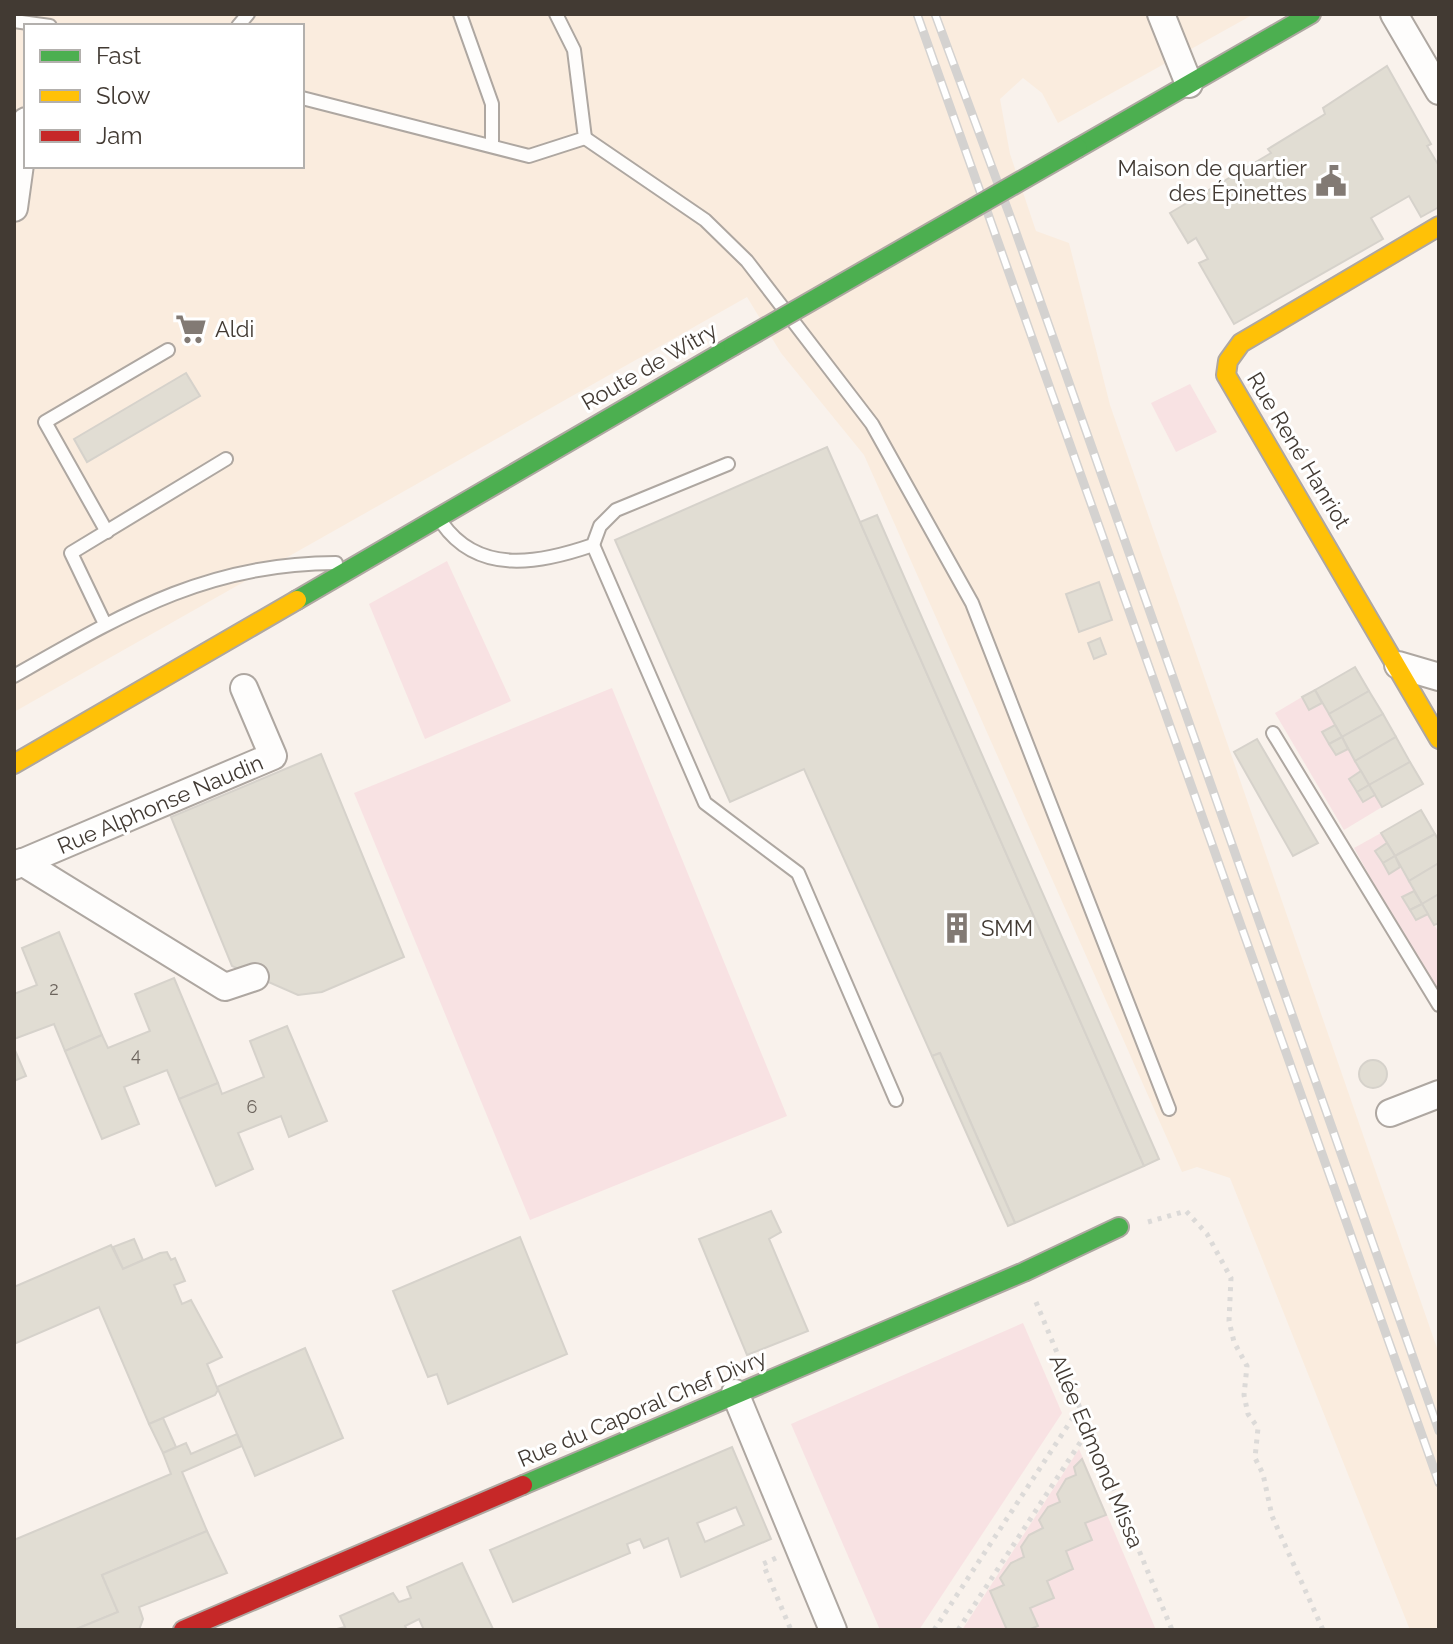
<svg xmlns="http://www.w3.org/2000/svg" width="1453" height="1644" font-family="Raleway,sans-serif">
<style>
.built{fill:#faecde;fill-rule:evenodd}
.green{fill:#f8e2e3}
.building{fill:#e1ddd3;stroke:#d6d2cb;stroke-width:2;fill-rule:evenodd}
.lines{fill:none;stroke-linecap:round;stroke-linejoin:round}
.lane-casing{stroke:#aea7a1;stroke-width:16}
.street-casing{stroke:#aea7a1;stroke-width:30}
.fast-casing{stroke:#aea7a1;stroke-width:22}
.slow-casing{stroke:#aea7a1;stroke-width:22}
.jam-casing{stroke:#aea7a1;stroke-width:22}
.path{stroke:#dcdad8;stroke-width:5;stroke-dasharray:4 6;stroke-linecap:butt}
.lane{stroke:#fefdfc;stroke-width:12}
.street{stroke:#fefdfc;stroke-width:26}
.fast{stroke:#4caf50;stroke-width:18}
.slow{stroke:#ffc107;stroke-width:18}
.jam{stroke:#c62828;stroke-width:18}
.rail-casing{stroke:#d4d2d0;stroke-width:9}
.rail{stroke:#fff;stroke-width:6;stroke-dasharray:18;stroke-linecap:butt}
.fast-bridge-casing{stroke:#aea7a1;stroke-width:22;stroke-linecap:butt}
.fast-bridge{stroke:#4caf50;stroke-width:18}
.labels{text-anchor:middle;stroke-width:6;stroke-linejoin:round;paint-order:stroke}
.number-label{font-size:18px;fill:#6c645d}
.poi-label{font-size:22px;fill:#423a33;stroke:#fff;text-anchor:start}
.street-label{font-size:22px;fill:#423a33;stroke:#fff}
</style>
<rect width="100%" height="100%" fill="#f9f2ec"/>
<path class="built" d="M14 14H1254L1058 123 1042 93 1023 78 1000 99 1010 154 1036 231 1069 243 1110 405 1439 1354V1630H1410L1230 1178 1197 1167 1182 1172 864 455 781 353 747 297 14 712ZM26 26H302V166H26Z"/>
<g class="green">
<polygon points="1190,384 1217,432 1176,452 1151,403"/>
<polygon points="447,561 511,701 425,739 369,604"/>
<polygon points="612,688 787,1116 530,1220 354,793"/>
<polygon points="1302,697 1309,710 1322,703 1335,725 1322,733 1336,755 1348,749 1361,771 1350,779 1363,802 1375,795 1382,807 1344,830 1275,713"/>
<polygon points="1381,833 1387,843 1376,851 1389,873 1400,867 1414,891 1403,897 1416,920 1428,914 1439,933 1439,1001 1354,848"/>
<polygon points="1023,1323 1062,1413 919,1630 880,1630 791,1424"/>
<polygon points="1079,1449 1156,1630 962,1630"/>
</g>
<g class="building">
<polygon points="1387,66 1431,144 1427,146 1439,166 1439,207 1421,217 1409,196 1371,218 1383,239 1234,324 1199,263 1208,259 1196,238 1188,243 1170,213 1271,153 1268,149 1325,114 1323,108"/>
<polygon points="186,373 200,396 87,462 74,439"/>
<polygon points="827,447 1144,1166 1015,1223 940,1053 932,1056 804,769 730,802 615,540"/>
<polygon points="877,515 1159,1159 1144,1166 860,522"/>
<polygon points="1099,582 1112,620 1079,632 1066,594"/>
<polygon points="1100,638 1106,654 1094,659 1088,643"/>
<polygon points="1355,667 1369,691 1329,714 1315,690"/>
<polygon points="1315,690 1322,703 1309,710 1302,697"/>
<polygon points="1369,691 1383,714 1342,737 1329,714"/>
<polygon points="1383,714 1396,737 1355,761 1342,737"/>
<polygon points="1335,725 1342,737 1329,744 1322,732"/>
<polygon points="1342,737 1348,749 1336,755 1329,744"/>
<polygon points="1396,737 1410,762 1369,785 1355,761"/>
<polygon points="1257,739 1318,843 1293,856 1234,752"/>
<polygon points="321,754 404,957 322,992 298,995 232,966 171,817"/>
<polygon points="1410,762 1423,784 1382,807 1369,785"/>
<polygon points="1361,771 1369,785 1357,792 1349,779"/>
<polygon points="1369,785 1375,795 1363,802 1357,792"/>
<polygon points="1421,810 1435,834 1395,856 1381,833"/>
<polygon points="1435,834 1439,841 1439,863 1409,881 1395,856"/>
<polygon points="1387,843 1395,856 1383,863 1375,851"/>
<polygon points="1395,856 1400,867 1389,874 1383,863"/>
<polygon points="1439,863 1439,894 1422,904 1409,881"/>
<polygon points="1414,891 1422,904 1410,910 1402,897"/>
<polygon points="1439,894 1439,923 1434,925 1422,904"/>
<polygon points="1422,904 1428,914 1416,920 1410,910"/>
<polygon points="59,932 102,1035 65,1051 54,1024 14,1039 14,994 37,985 22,948"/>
<polygon points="174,978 218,1083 179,1099 167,1070 124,1087 139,1124 102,1139 65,1051 102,1035 108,1048 150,1031 135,994"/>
<polygon points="287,1026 327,1121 289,1137 281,1116 238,1133 253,1169 216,1186 179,1099 218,1083 222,1094 264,1077 250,1041"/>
<polygon points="14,1048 26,1076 14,1081"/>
<polygon points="940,1053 1015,1223 1008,1226 932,1056"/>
<circle cx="1373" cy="1074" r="14"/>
<polygon points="771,1211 781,1232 769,1239 808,1331 747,1355 699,1239"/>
<polygon points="520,1237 567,1354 448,1404 437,1374 428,1377 393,1291"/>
<polygon points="134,1239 143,1260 123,1269 113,1247"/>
<polygon points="111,1245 123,1269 160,1253 167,1252 171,1260 175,1258 185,1281 174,1285 182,1304 191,1300 222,1357 207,1364 218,1390 215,1395 149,1424 99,1307 14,1344 14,1287"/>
<polygon points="305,1348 343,1438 255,1476 217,1387"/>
<polygon points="163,1418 176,1447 163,1453 149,1424"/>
<polygon points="237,1434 242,1446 182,1472 207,1531 102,1575 118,1612 74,1630 14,1630 14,1540 171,1474 163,1453 186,1443 191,1454"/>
<path d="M732 1447 771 1539 681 1577 668 1538 644 1548 640 1539 627 1544 630 1553 513 1602 490 1550ZM736 1507 744 1525 705 1542 697 1523Z"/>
<polygon points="1082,1459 1106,1515 1085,1523 1092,1540 1066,1551 1073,1569 1047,1581 1054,1598 1030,1608 1038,1626 1028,1630 1007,1630 990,1591 1004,1585 1000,1578 1011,1563 1024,1557 1021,1547 1029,1535 1043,1528 1039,1520 1048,1507 1060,1502 1057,1494 1066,1479 1076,1475 1074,1467"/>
<polygon points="207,1531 227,1573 139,1607 143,1619 139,1630 74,1630 118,1612 102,1575"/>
<polygon points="462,1563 493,1629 424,1630 419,1619 405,1626 407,1630 333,1630 345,1627 340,1616 393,1593 399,1602 411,1598 407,1587"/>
</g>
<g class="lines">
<defs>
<g id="lane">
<polyline points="460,14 492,104 492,146"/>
<polyline points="14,21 50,26"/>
<polyline points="238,26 248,14"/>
<polyline points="302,98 529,156 585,138 574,50 556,14"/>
<polyline points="585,138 705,220 747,261 872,424 972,603 1169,1109"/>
<path d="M442 523C479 576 541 563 593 545L600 526 616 510 728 464"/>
<polyline points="107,532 45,422 168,350"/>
<polyline points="593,545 705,803 798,873 896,1100"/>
<polyline points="105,624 71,553 226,459"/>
<path d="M14 676C123 614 207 563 336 563"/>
<polyline points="1273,733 1439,1005"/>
</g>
<g id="street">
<polyline points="1161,14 1189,84"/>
<polyline points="1394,14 1439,91"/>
<polyline points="14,208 26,121"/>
<polyline points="1398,665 1439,677"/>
<polyline points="22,862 225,987 255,977"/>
<polyline points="14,866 273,756 244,688"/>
<polyline points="1390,1113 1439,1094"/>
<polyline points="735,1393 833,1630"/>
</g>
<g id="fast">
<polyline points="1078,148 1311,14"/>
<polyline points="297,600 733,346"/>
<polyline points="523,1485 1024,1272 1119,1227"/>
</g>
<g id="slow">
<polyline points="1439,226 1241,343 1228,361 1226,375 1439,739"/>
<polyline points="14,764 297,600"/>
</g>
<polyline id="jam" points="183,1630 523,1485"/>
</defs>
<use href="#lane" class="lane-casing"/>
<use href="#street" class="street-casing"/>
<use href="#fast" class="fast-casing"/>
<use href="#slow" class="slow-casing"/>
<use href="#jam" class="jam-casing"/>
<g class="path">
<polyline points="1148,1222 1186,1211 1207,1234 1231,1278 1229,1321 1234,1342 1247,1366 1244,1395 1248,1414 1258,1428 1255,1458 1263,1474 1272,1516 1323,1630"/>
<polyline points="1036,1302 1172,1630"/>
<polyline points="776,1558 763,1564 791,1630"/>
<polyline points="934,1630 1078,1410"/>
<polyline points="958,1630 1087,1432"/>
</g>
<use href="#lane" class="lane"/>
<use href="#street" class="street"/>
<use href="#fast" class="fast"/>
<use href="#slow" class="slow"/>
<use href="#jam" class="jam"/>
<defs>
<g id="rail">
<polyline points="917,14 1439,1483"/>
<polyline points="935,14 1013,224 1439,1431"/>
</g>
</defs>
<use href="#rail" class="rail-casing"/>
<use href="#rail" class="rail"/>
<defs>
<polyline id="fast-bridge" points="733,346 1078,148"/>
</defs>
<use href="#fast-bridge" class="fast-bridge-casing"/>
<use href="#fast-bridge" class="fast-bridge"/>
</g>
<defs>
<symbol id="civic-bare" viewBox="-9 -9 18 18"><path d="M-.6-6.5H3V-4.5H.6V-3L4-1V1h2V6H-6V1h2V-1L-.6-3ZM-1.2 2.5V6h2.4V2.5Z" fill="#827a74" stroke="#fff" stroke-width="2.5" paint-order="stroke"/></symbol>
<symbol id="supermarket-bare" viewBox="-9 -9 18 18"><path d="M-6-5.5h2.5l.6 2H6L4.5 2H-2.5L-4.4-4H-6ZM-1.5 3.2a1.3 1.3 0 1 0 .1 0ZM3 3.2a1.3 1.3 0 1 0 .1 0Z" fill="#827a74" stroke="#fff" stroke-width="2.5" paint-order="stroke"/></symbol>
<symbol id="building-bare" viewBox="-9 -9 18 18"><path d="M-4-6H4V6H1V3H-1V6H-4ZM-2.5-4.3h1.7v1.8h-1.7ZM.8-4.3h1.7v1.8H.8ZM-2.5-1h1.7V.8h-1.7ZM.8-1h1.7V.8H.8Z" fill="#827a74" stroke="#fff" stroke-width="2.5" paint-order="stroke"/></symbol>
</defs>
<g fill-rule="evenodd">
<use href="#civic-bare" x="1309" y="159" width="44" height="44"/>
<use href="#supermarket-bare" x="169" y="307" width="44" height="44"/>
<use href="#building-bare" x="935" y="906" width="44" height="44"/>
</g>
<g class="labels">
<g class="number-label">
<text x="54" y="995">2</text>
<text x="136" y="1061">4</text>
<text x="252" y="1113">6</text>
</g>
<g class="poi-label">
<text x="1307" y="176" text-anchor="end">Maison de quartier<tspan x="1307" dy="25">des Épinettes</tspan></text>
<text x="215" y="337">Aldi</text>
<text x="981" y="936">SMM</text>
</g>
<g class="street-label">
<text transform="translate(649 366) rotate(-30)" y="8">Route de Witry</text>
<text transform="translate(1299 450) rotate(59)" y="8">Rue René Hanriot</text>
<text transform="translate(160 804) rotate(-23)" y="8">Rue Alphonse Naudin</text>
<text transform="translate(642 1408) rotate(-23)" y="8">Rue du Caporal Chef Divry</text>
<text transform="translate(1097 1451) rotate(67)" y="8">Allée Edmond Missa</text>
</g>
</g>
<rect width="1453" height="1644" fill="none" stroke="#423a33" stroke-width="32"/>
<rect x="24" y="24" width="280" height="144" fill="#ffffff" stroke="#b3b0ad" stroke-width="2"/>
<rect x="40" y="50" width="40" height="12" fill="#4caf50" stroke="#b3b0ad" stroke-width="2"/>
<text x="96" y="64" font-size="24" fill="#423a33">Fast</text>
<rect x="40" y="90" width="40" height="12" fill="#ffc107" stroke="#b3b0ad" stroke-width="2"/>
<text x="96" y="104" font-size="24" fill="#423a33">Slow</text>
<rect x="40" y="130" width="40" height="12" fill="#c62828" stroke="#b3b0ad" stroke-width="2"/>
<text x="96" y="144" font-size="24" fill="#423a33">Jam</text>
</svg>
